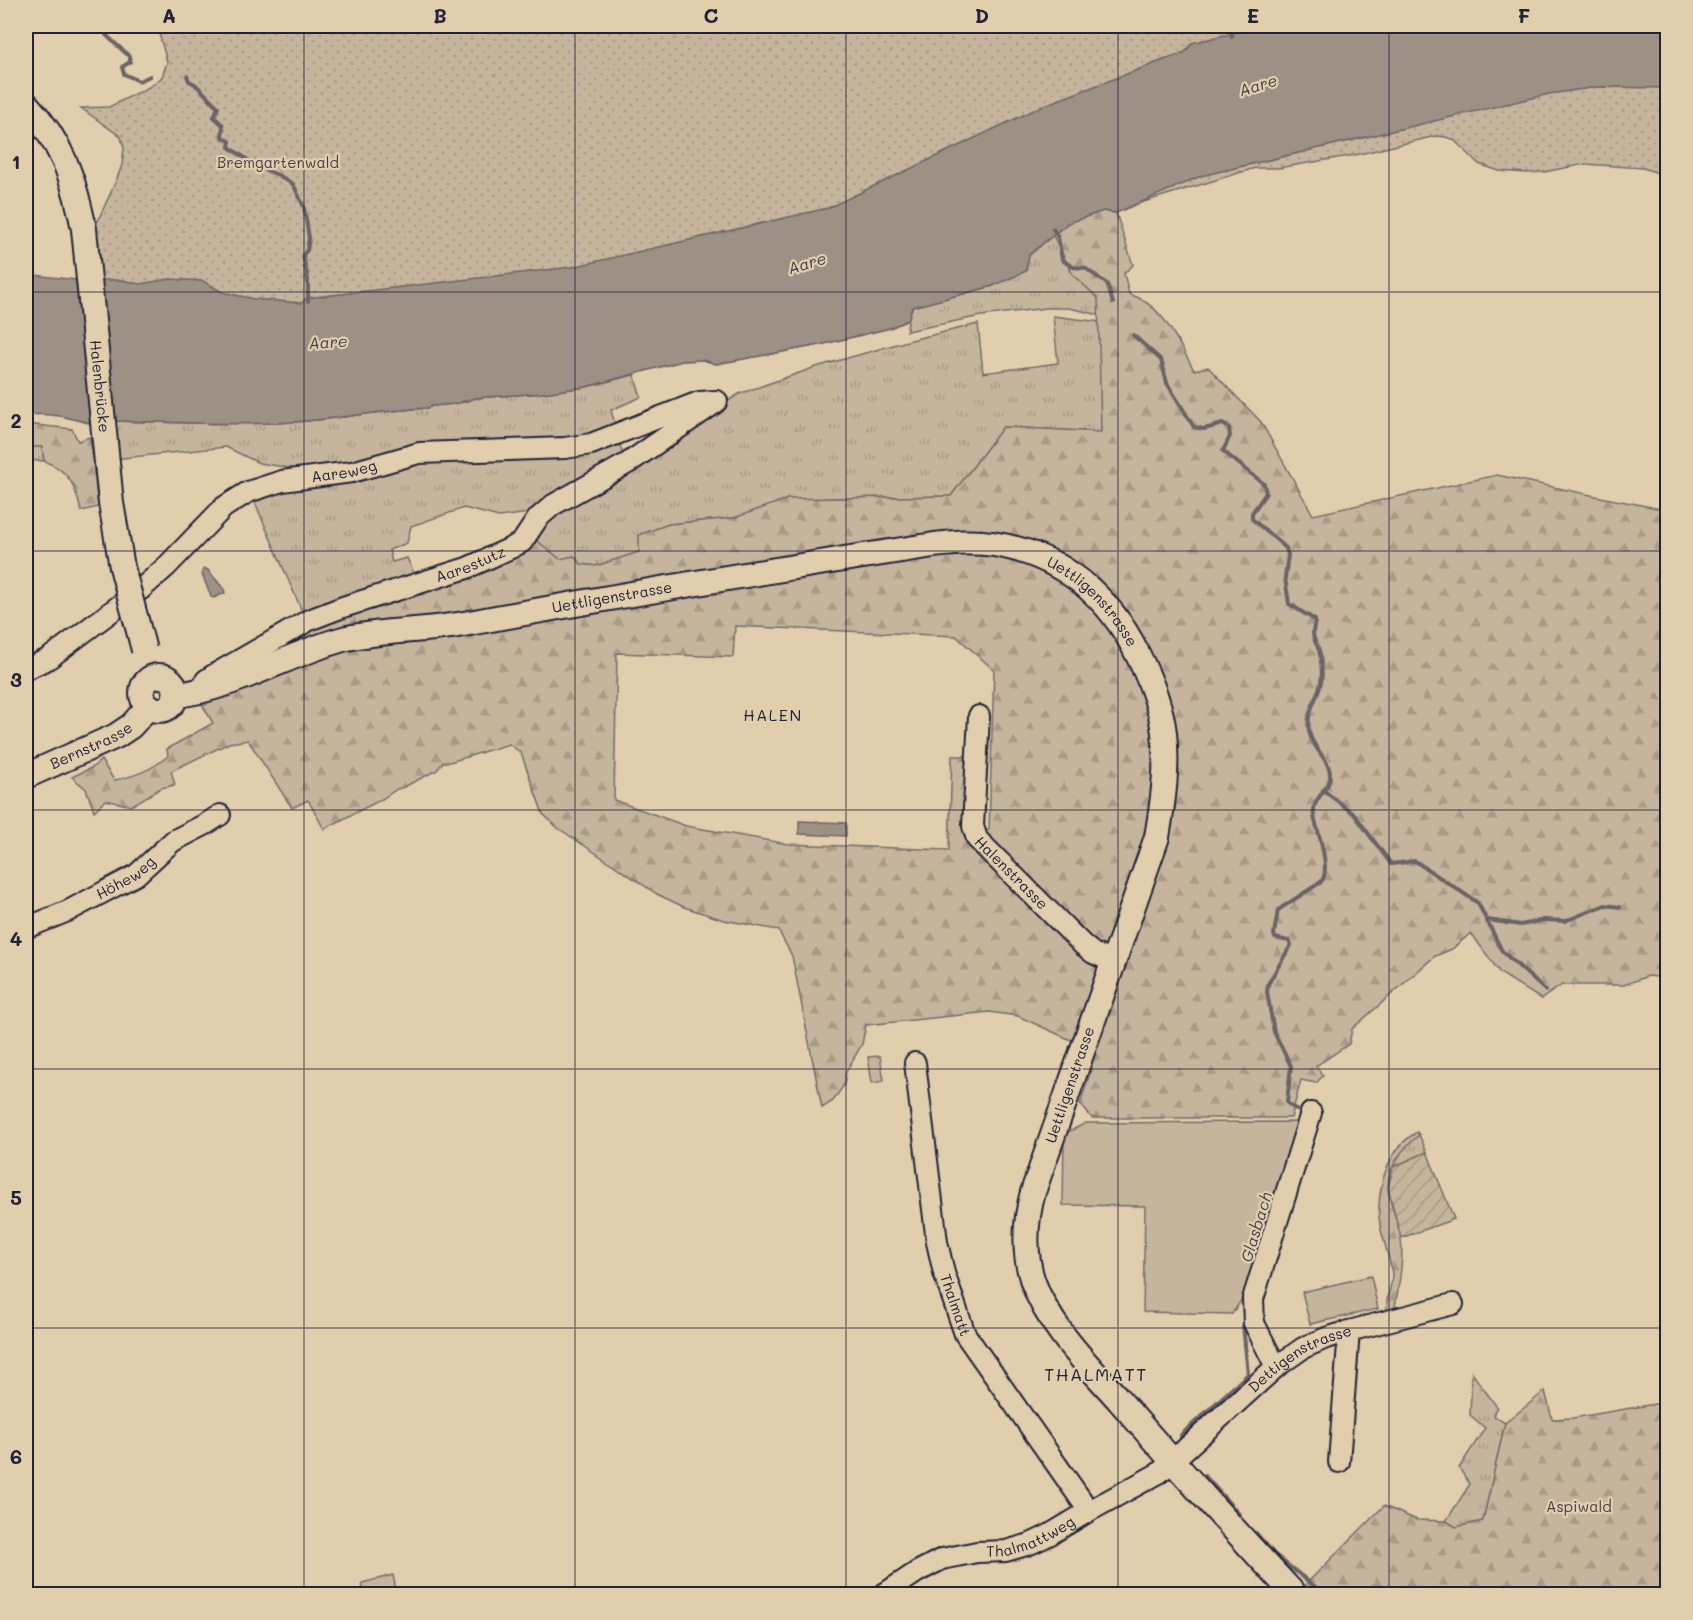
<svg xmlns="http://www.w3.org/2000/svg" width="1693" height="1620" font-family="Mali,sans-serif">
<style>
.grass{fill:url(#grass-tufts);stroke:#746c6c;stroke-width:1.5}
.forest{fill:url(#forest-firs);stroke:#746c6c;stroke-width:1.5;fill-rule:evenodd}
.park{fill:url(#park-dots);stroke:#746c6c;stroke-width:1.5}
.garden{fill:url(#garden-furrows);stroke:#746c6c;stroke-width:1.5}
.pitch{fill:#c5b59c;stroke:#746c6c;stroke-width:1.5}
.water{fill:#9d9084;stroke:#6c6467;stroke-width:1.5}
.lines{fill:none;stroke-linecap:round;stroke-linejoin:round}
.stream{stroke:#6c6467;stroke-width:4}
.minor-casing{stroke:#22223b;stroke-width:24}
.major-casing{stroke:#22223b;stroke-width:28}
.minor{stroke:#e1ceac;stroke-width:20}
.major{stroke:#e1ceac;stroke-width:24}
.major-bridge-casing{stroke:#22223b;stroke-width:28;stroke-linecap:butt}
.major-bridge{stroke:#e1ceac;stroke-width:24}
.grid{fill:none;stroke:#22223b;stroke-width:1.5;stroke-opacity:0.55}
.labels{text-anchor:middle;stroke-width:4.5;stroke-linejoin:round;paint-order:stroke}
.park-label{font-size:15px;fill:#433f4e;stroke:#e1ceac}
.street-label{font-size:15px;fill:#22223b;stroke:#e1ceac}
.water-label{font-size:16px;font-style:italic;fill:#413e4d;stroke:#e1ceac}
.neighbourhood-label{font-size:16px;letter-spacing:1.5px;fill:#22223b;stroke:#e1ceac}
.quarter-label{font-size:18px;letter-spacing:1.5px;fill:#22223b;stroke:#e1ceac}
.neatline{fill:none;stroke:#22223b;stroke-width:2}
.grid-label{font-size:20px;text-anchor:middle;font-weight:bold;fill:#22223b}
</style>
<defs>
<pattern id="grass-tufts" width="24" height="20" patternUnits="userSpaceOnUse" patternTransform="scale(1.5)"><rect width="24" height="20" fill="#c5b59c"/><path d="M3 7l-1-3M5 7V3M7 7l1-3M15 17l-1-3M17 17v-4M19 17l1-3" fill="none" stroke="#a99b87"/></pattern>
<pattern id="forest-firs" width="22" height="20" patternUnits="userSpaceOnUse" patternTransform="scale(1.5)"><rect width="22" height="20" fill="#c5b59c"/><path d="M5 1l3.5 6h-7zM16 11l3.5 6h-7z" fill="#a99b87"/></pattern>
<pattern id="park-dots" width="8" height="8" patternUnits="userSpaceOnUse" patternTransform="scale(1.5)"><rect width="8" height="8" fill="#c5b59c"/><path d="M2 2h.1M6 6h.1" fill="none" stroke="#a99b87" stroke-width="1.8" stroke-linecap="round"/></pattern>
<pattern id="garden-furrows" width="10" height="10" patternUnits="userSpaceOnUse" patternTransform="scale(1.5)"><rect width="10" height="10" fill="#c5b59c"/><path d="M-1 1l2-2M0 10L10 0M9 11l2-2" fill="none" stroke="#a99b87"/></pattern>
</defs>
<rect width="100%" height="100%" fill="#e1ceac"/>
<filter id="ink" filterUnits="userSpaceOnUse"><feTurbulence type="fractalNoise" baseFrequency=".0167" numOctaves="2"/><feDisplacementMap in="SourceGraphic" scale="12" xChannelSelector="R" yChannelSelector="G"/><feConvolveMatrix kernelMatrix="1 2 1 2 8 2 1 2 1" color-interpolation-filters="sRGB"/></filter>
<g filter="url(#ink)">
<g class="grass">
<polygon points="1053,235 1073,275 1098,297 1100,315 1069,308 1046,308 981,316 907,331 908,320 912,307 993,286"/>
<polygon points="1053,316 1100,322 1101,432 1003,427 951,496 788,499 734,518 669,524 639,535 640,552 596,566 581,564 574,556 560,559 532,537 545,519 739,394 816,367 911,340 978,324 983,373 1058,363"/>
<path d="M634 375 641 397 611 410 617 432 309 471 259 463 226 447 114 459 113 421C178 422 243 426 307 421 348 417 386 410 427 408L432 406 465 402 475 398 542 393 586 387Z"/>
<polygon points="618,437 624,460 541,509 529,513 499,517 464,508 411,526 407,543 389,550 392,562 407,558 417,580 304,616 253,498 410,458"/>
<polygon points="26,447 42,447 44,461 26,460"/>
<polygon points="1419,1135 1427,1152 1393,1167 1405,1145"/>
<polygon points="1472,1373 1497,1407 1494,1412 1494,1416 1505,1423 1483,1521 1456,1527 1446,1521 1470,1484 1459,1468 1485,1428 1470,1415"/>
</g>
<g class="forest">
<path d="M1103 211 1116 213 1133 265 1124 273 1129 294C1163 304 1177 341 1194 370L1208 367 1261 422 1313 515 1497 475 1600 497 1667 510V978L1648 976 1624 985H1562L1541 999 1500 973 1471 933 1452 949 1435 956 1352 1029 1349 1044 1316 1066 1323 1076 1316 1083 1301 1080 1291 1118H1092L1080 1104 1092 1067 1093 1050 1018 1016 989 1012 866 1025 862 1044 846 1072 844 1085 833 1101 822 1108 792 956 778 930 724 920 684 907 657 894 558 828 543 814 521 753 509 744 450 762H443L437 770 404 787 397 789 382 799 324 829 308 800 292 808 248 740 229 743 171 771 175 785 161 788 131 806 106 800 94 811 86 789 72 777 93 767 101 760 114 780C134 777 153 769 168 756L167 749 213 723 203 706 222 694 213 680 308 628 532 537 560 559 574 556 581 564 596 566 639 552V535L669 524 734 518 788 499 951 496 1003 427 1101 432 1098 298 1073 275 1053 235 1068 223ZM735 626 956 636 994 670 989 830 967 828 969 756H952L949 850 788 844 686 826 614 800 617 653 733 657Z"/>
<path d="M26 424 72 429 78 441 90 437 98 507 81 511C75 485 70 471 44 461L42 447H26Z"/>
<path d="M1417 1132 1419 1135C1403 1147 1387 1168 1388 1189 1390 1206 1399 1222 1401 1239 1404 1263 1398 1288 1394 1312L1388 1314C1383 1299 1393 1288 1392 1274 1390 1257 1383 1241 1380 1225 1376 1197 1383 1163 1403 1143 1407 1138 1412 1135 1417 1132Z"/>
<polygon points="1545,1391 1552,1419 1573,1418 1667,1402 1667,1594 1304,1594 1300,1590 1384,1506 1417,1520 1446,1521 1456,1527 1483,1521 1505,1423"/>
</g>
<path class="park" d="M157 26H1667V176L1643 168 1585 164 1544 172 1527 173 1499 171 1479 164 1454 140 1446 137 1436 136 1355 155 1278 168H1255L1137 204 1116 213 1103 211 1068 223 1029 255 1026 271 993 286 912 307 908 320 890 328 820 345 716 364 703 360 682 361 586 387 542 393 475 398 454 404 432 406 427 408C386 410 348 417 307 421 243 426 178 422 113 421L95 227 116 181 122 165 124 148 121 137 81 108 109 107 151 86 162 77 167 62Z"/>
<polygon class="garden" points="1427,1152 1454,1219 1401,1238 1388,1188 1393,1167"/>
<g class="pitch">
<polygon points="880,1056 884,1081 872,1083 868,1057"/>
<polygon points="1300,1122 1247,1292 1232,1314 1143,1312 1145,1206 1063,1205 1064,1134 1086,1123"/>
<polygon points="1371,1276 1378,1309 1310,1324 1302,1292"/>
<polygon points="393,1575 397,1594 364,1594 362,1583"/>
</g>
<g class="water">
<path d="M1262 26H1667V88L1598 87 1549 94 1201 176 1116 213 1103 211 1068 223 1029 255 1026 271 993 286 912 307 908 320 890 328 820 345 716 364 703 360 682 361 586 387 542 393 475 398 454 404 432 406 427 408C386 410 348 417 307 421 243 426 178 422 113 421 98 430 76 418 59 416 48 414 37 415 26 414V274L76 280H123L139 284 170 279 203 281 222 292 254 299 302 303 306 298 572 267 828 208 1042 106 1185 52 1192 43Z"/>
<polygon points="204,568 208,570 224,589 225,593 214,598 211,597 202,574"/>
<polygon points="799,821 846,823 846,836 799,834"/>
</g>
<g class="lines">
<g class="stream">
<polyline points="105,26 106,35 130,57 130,62 122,67 124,74 139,81 150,76"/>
<polyline points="1231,26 1232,37"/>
<polyline points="187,76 189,81 195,84 218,107 214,117 223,125 222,137 230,141 229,147 258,167 278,175 293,184 304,207 309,238 307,250 303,255 308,280 308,301"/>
<polyline points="1053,229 1058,237 1062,260 1073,267 1085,268 1107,284 1113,303"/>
<path d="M1133 335 1161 360 1167 383 1194 427 1204 429 1223 424 1229 428 1230 436 1223 451 1264 484 1266 493 1252 513V519L1286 548 1288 555 1285 577 1289 604 1315 620C1315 624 1313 629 1313 633 1313 639 1317 645 1319 650 1321 658 1323 674 1321 682 1317 701 1304 714 1310 735 1313 748 1330 760 1330 775 1331 790 1311 797 1314 816 1317 831 1332 869 1321 882L1278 910 1274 934 1275 938 1289 941 1291 945 1268 984 1267 992 1274 1032 1291 1066 1287 1102C1291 1109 1300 1109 1303 1116"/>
<polyline points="1323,790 1354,814 1391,864 1415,861 1478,903 1502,951 1546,991"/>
<polyline points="1488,920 1521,925 1544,920 1565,921 1605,905 1620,907"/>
<polyline points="1181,1438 1181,1435 1248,1374 1243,1325"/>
<polyline points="1205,1476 1239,1514"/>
<polyline points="1256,1533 1274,1554 1324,1594"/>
</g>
<defs>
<g id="minor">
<path id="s1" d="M26 669 48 659 140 590 167 566 224 507 248 492 282 481 352 472 419 453 565 448 591 444 699 402 717 401"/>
<path id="s2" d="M205 690 206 680 212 676 309 620 343 607 467 568 511 548 522 542 538 518 553 505 628 463 715 403"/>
<path id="s3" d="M979 716 973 826 977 839 1083 945 1093 953 1113 962"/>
<path id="s4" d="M26 928 68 911 136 875 173 841 206 824 220 815"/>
<path id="s5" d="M915 1063 937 1242 944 1273 965 1334 1089 1511"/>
<polyline points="1276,1367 1254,1323 1253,1299 1311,1113"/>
<polyline points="1339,1462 1349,1331"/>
<path id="s6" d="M884 1594 917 1572 942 1559 977 1552 1006 1551 1030 1544 1049 1535 1089 1511 1159 1473 1276 1367 1303 1348 1326 1338 1349 1331 1453 1304"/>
</g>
<g id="major">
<path d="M26 104C62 142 74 179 84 229"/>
<circle cx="159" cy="693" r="17"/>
<path id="s7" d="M175 695C232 690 291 652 347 638 385 630 426 631 464 624 621 595 777 569 934 545 954 543 973 541 993 544 1060 554 1109 595 1138 655 1150 679 1161 706 1164 733 1168 768 1163 802 1157 837L1033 1192C1025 1222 1023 1252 1033 1282 1049 1327 1088 1365 1119 1400 1176 1466 1234 1530 1294 1594"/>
<path id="s8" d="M26 776 116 736 131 726 149 706"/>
</g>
</defs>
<use href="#minor" class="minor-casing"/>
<use href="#major" class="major-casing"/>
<use href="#minor" class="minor"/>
<use href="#major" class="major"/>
<defs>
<g id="major-bridge">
<path id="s9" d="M84 229 111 503 122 567 144 650"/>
</g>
</defs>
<use href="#major-bridge" class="major-bridge-casing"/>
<use href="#major-bridge" class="major-bridge"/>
</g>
</g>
<path class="grid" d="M304 26V1594M575 26V1594M846 26V1594M1118 26V1594M1389 26V1594M26 292H1668M26 551H1668M26 810H1668M26 1069H1668M26 1328H1668"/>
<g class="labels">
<g class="park-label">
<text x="278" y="168">Bremgartenwald</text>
<text x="1579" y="1512">Aspiwald</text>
</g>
<g class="street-label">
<text dy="5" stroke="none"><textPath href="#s9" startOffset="158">Halenbrücke</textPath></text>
<text dy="5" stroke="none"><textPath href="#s1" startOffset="384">Aareweg</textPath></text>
<text dy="5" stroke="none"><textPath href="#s2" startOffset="300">Aarestutz</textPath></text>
<text dy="5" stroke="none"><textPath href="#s7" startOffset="450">Uettligenstrasse</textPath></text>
<text dy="5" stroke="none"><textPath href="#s7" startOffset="954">Uettligenstrasse</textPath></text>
<text dy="5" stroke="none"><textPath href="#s8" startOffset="72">Bernstrasse</textPath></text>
<text dy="5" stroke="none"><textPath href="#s3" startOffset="172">Halenstrasse</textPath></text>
<text dy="5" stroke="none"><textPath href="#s4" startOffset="112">Höheweg</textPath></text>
<text transform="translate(1070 1085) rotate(-71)" y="5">Uettligenstrasse</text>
<text dy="5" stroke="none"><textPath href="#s5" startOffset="246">Thalmatt</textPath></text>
<text dy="5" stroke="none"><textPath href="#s6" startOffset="488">Dettigenstrasse</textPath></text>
<text dy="5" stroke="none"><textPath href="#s6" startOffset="160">Thalmattweg</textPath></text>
</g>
<g class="water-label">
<text transform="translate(1258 85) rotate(-17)" y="6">Aare</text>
<text transform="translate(807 263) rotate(-17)" y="6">Aare</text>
<text transform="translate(328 342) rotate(-4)" y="6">Aare</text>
<text transform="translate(1256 1227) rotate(-73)" y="6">Glasbach</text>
</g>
<g class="neighbourhood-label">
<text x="773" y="721">HALEN</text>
</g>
<g class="quarter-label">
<text x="1096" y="1381">THALMATT</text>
</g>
</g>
<rect width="1693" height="1620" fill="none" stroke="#e1ceac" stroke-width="66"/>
<rect x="33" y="33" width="1627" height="1554" class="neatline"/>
<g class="grid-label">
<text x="169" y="23">A</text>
<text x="440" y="23">B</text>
<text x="711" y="23">C</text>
<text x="982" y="23">D</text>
<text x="1253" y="23">E</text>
<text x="1524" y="23">F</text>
<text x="16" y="169">1</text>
<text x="16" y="428">2</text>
<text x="16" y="687">3</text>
<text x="16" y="946">4</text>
<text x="16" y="1205">5</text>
<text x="16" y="1464">6</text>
</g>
</svg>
